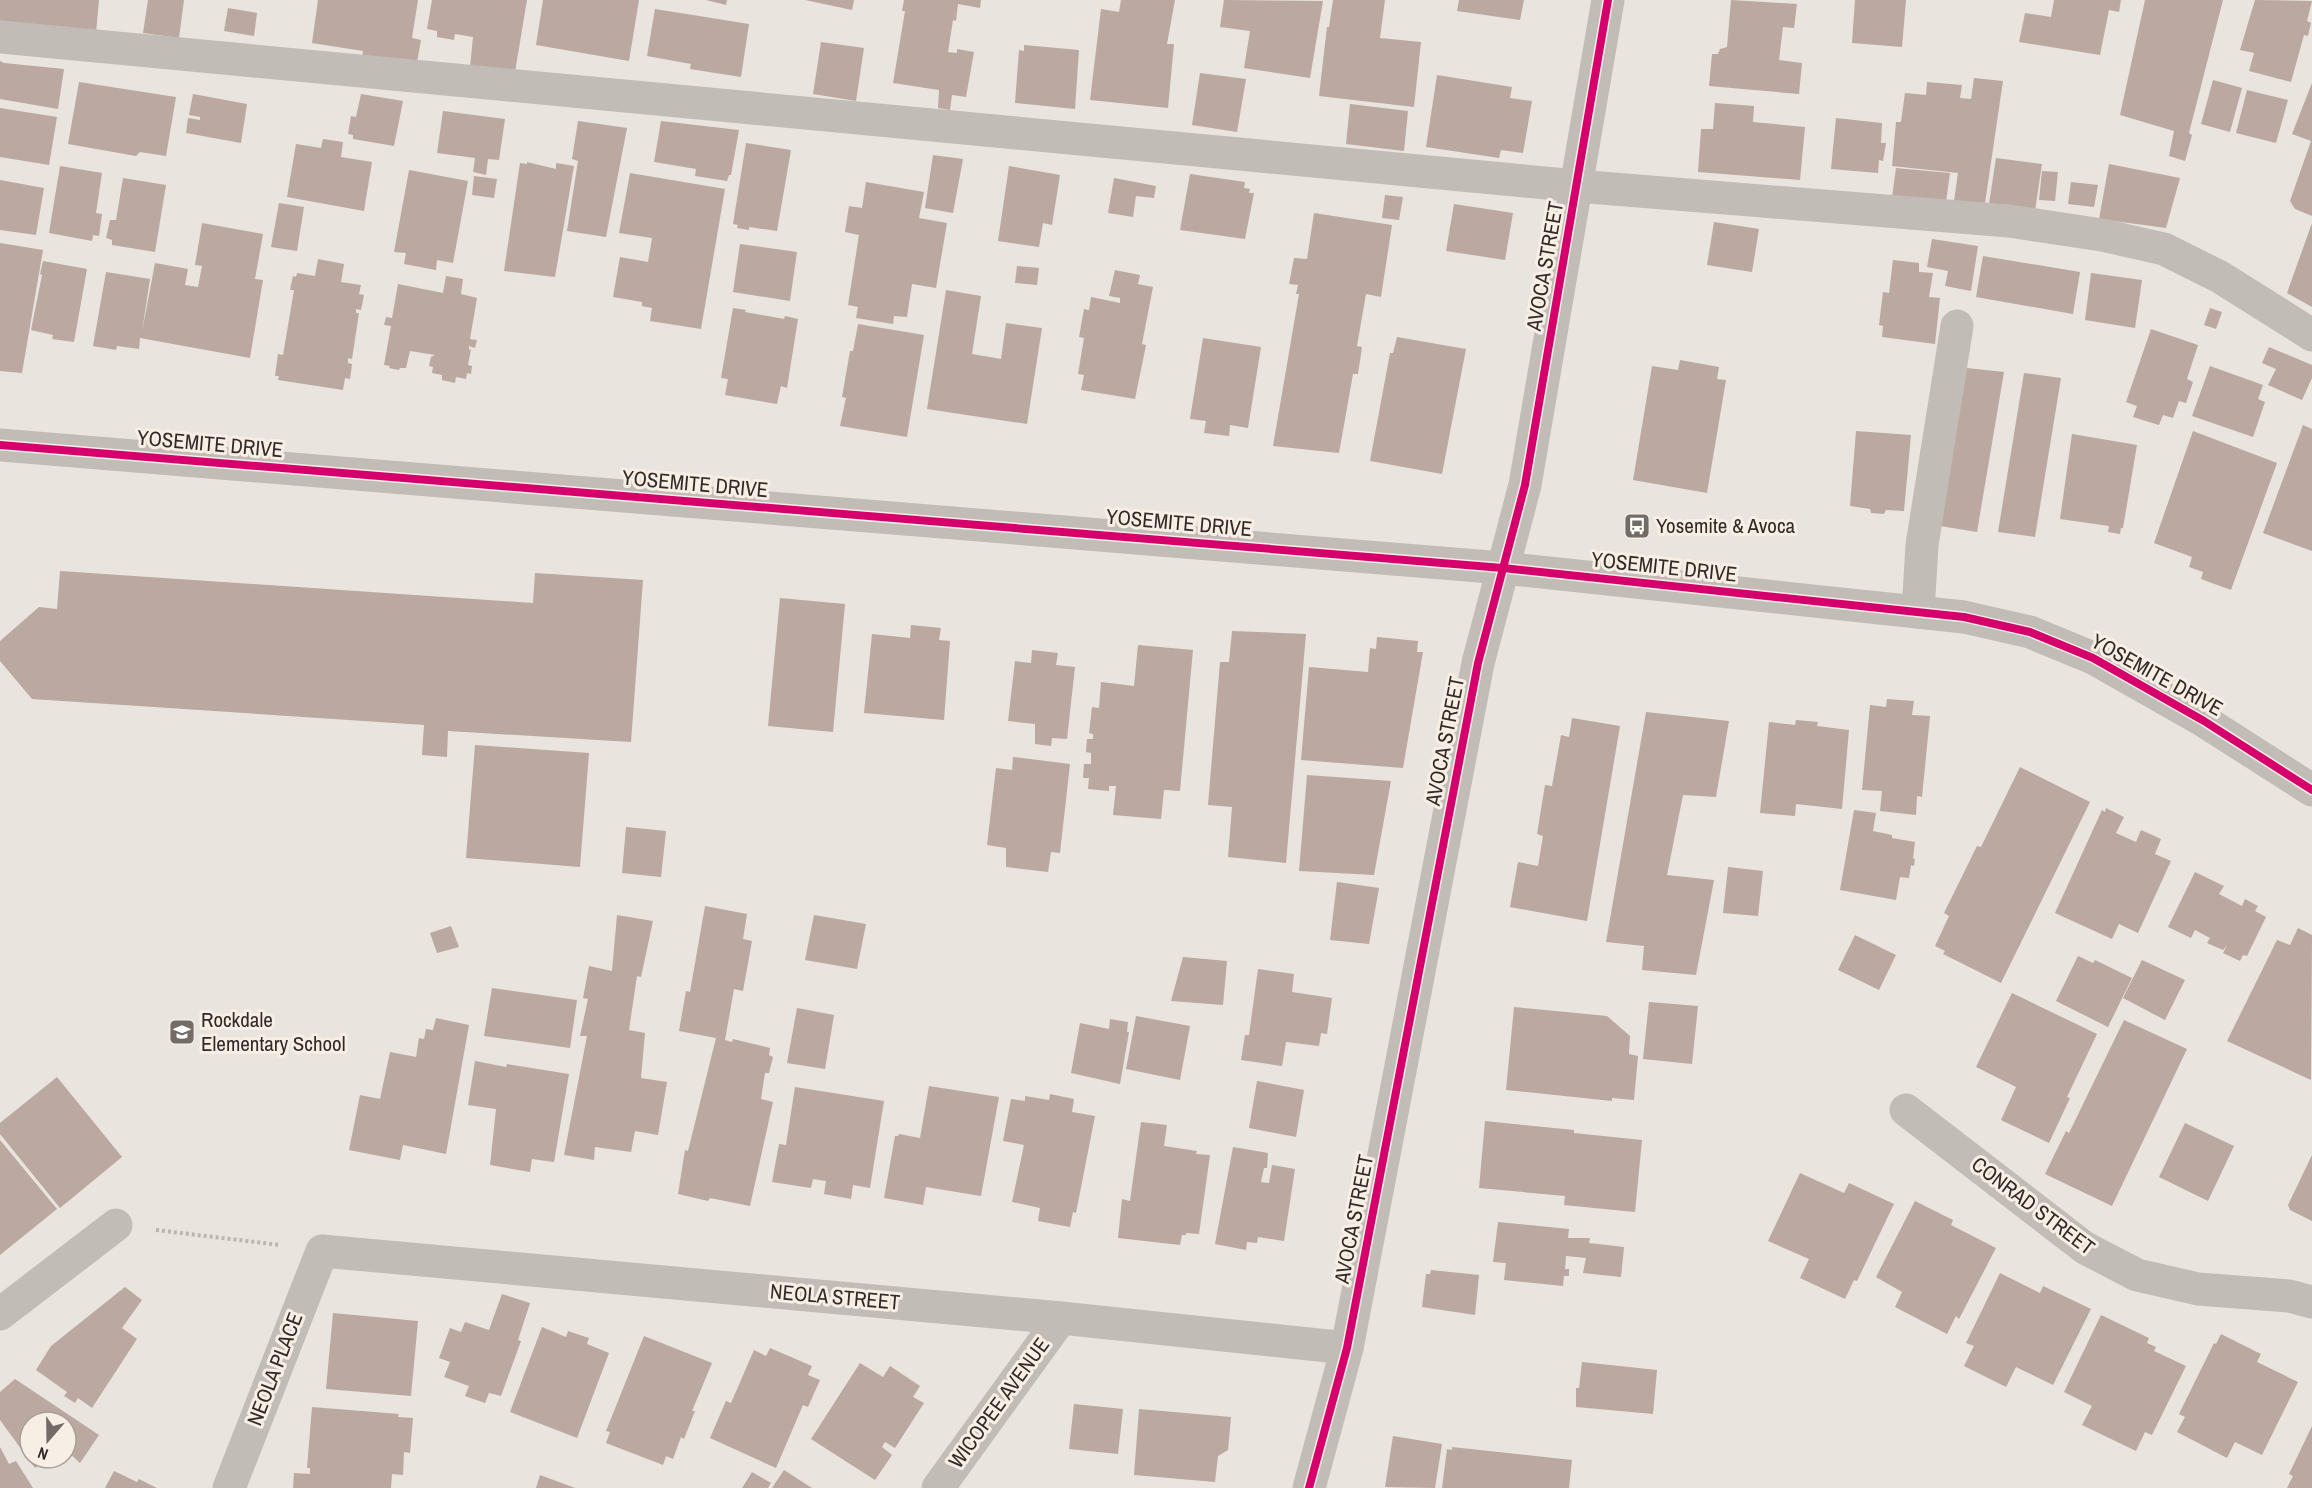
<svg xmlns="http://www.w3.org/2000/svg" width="2312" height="1488" font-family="'Archivo Narrow',sans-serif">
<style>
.building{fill:#bba8a1}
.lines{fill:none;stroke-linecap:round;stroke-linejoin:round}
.path{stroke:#bbb5b0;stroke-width:4;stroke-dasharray:3 3;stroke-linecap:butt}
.minor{stroke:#c2bcb7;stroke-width:33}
.cycleway-casing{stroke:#f7eee5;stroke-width:11}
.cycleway{stroke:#d6006c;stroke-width:8}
.labels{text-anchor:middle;stroke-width:6;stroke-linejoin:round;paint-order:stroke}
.street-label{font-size:21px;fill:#322a26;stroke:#f7eee5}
.poi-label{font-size:21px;fill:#322a26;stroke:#f7eee5;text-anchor:start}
</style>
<rect width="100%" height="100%" fill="#e9e4de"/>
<g class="building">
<polygon points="0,0 99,0 96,33 0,26"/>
<polygon points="148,0 184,0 179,38 143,33"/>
<polygon points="318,0 418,0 412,38 421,40 416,68 362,60 363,51 312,43"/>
<polygon points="432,0 527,0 515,72 470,67 473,37 455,34 454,40 437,37 437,31 427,29"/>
<polygon points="543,0 639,0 629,61 536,45"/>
<polygon points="706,0 727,0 726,5"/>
<polygon points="805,0 854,0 852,10"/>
<polygon points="904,0 981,0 980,8 958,4 956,21 953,20 948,52 957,53 957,49 974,52 966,97 952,95 950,110 938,108 939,90 893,83 905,11 902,11"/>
<polygon points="1121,0 1175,0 1167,44 1174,44 1168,108 1090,100 1101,9 1119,12"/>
<polygon points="1224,0 1323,1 1310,78 1244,68 1250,31 1220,27"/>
<polygon points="1333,0 1385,0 1380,38 1421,42 1414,107 1319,96 1327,27 1329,27"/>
<polygon points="1459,0 1524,0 1520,20 1457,11"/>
<polygon points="1731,0 1797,4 1794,28 1783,27 1779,60 1802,63 1799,94 1709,86 1712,54 1718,54 1720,49 1727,47"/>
<polygon points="1855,0 1906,0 1902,47 1852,43"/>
<polygon points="2054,0 2121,0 2119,12 2109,10 2100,55 2019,42 2025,13 2051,17"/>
<polygon points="2145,0 2223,0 2189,133 2192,135 2185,161 2169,156 2174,131 2120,115"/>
<polygon points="2255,0 2312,1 2307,21 2311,23 2308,36 2304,35 2291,82 2249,71 2254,53 2240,50"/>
<polygon points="228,8 257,13 254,36 224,31"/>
<polygon points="655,9 749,24 741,77 690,69 691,64 647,56"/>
<polygon points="821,42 864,48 856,101 813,94"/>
<polygon points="1024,45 1079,50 1075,109 1015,103 1019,50 1024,51"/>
<polygon points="0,61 4,63 64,69 58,109 0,99"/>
<polygon points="1200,73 1246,79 1237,132 1192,125"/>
<polygon points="1437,75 1512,87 1510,98 1532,101 1523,153 1501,150 1499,158 1426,147"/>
<polygon points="1974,78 2003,81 1985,203 1954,201 1958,173 1892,166 1896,122 1901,122 1905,93 1926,95 1927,82 1962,85 1960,98 1971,99"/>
<polygon points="2213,80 2242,88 2230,132 2201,124"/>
<polygon points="79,82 176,97 166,156 140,152 136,156 68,144"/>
<polygon points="2312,83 2312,216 2295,209 2290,201 2311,141 2292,134"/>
<polygon points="2247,90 2288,100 2276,143 2236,133"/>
<polygon points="193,94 247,104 241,143 186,133 188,118 200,120 200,117 189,115"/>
<polygon points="361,94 403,101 394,146 353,139 353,135 348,134 351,116 356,117"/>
<polygon points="1715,103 1754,106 1753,122 1805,127 1800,180 1698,172 1701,129 1713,129"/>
<polygon points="1350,104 1408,111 1404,151 1346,144"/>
<polygon points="0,108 57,117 49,165 0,157"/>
<polygon points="443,111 505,119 499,160 488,159 486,175 473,172 475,158 437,153"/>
<polygon points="1836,118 1882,123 1881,143 1886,143 1883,161 1879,160 1878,173 1831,169"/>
<polygon points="578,121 627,128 606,237 567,231 578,161 572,159"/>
<polygon points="661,121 739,130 731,175 729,175 727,181 695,176 696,169 654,162"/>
<polygon points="323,139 343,142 341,157 372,162 364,211 287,197 296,144 321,148"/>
<polygon points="746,143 791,150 777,231 749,227 749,230 737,228 738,225 733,224"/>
<polygon points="933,155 963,159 953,213 925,208"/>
<polygon points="1996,158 2042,164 2035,211 1989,204"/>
<polygon points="527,162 556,169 556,163 574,166 555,277 504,271 520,163 527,164"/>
<polygon points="2109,164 2180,178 2166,228 2099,219"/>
<polygon points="60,166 102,173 96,213 102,214 99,236 93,235 92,241 49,233"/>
<polygon points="1009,166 1060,175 1052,225 1043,223 1039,247 998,241"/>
<polygon points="1896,168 1950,173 1946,202 1892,197"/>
<polygon points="409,170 468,181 453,263 437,260 436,270 404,264 406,253 394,252"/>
<polygon points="2042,171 2058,172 2055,201 2039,200"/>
<polygon points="630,173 725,189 701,329 650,321 652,308 642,306 642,302 613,297 620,257 648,262 652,238 619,233"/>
<polygon points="1190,174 1245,182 1244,188 1250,189 1249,193 1254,193 1245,239 1180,230"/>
<polygon points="474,176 497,179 494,198 472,195"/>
<polygon points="123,178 166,185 155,252 112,245 112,240 106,238 110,220 116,220"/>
<polygon points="1114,178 1156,186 1154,198 1136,196 1133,217 1108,213"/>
<polygon points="0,180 44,188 36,235 0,230"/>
<polygon points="866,182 924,192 919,218 947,223 936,288 912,284 907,317 894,316 893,324 856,318 858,307 848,305 859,235 845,232 849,206 862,208"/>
<polygon points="2071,182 2098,185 2094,207 2068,204"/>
<polygon points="1385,195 1403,197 1399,220 1382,218"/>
<polygon points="279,203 304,207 297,251 271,247"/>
<polygon points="1454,204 1513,213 1505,260 1446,251"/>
<polygon points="1314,213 1392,225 1381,297 1366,294 1357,346 1362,347 1358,374 1353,374 1339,453 1273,446 1299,294 1296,294 1298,285 1289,284 1294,258 1307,259"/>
<polygon points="1714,222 1759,229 1752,272 1707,265"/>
<polygon points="202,223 263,234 255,279 263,280 250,358 140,338 139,349 117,346 116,350 93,346 106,272 150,279 142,332 155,263 188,269 185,285 198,287 202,266 195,265"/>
<polygon points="2312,223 2312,307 2287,293"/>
<polygon points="1932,239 1978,246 1971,291 1945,286 1948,271 1927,267"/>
<polygon points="0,243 43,250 22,373 0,371"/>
<polygon points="740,244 797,252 790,301 733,292"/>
<polygon points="1983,256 2080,272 2073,314 1976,297"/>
<polygon points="318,259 344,264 341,282 361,285 359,294 364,295 361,310 356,309 356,313 359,313 352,359 348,358 348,363 352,364 350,379 345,378 343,390 278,380 279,376 275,376 278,354 283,355 294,290 290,290 293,276 296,277 297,273 315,276"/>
<polygon points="1893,260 1919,263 1919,272 1933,273 1929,297 1940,298 1935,344 1882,337 1883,326 1879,325 1883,292 1889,293"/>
<polygon points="43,261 87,269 74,342 52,339 53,335 31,330 42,275 40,274"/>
<polygon points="1017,266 1039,268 1037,285 1015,283"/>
<polygon points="1115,270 1140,275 1138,284 1153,287 1142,344 1146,345 1135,399 1081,390 1084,375 1078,374 1084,338 1079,337 1084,309 1089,310 1091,297 1120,303 1120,298 1109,296"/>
<polygon points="2091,273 2142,280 2135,328 2085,320"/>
<polygon points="446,276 463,279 461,294 477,298 470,339 477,340 475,348 469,346 469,350 471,349 468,365 472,366 471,374 467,373 466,379 456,377 455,383 442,380 442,375 432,373 433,367 429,366 431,357 435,355 410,351 406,368 400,368 399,370 389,368 390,366 384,365 391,326 384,325 386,317 392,318 398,284 443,293"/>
<polygon points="946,290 981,296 972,354 1001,359 1006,323 1042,328 1027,424 927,409"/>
<polygon points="733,308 746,310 745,312 784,319 785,316 798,319 787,388 781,386 777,404 725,395 728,379 721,378"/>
<polygon points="2210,308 2222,312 2216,329 2204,325"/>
<polygon points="858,324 924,335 907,437 840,426 846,398 842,397 850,351 853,351"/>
<polygon points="2151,329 2198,345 2187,379 2193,382 2186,403 2179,401 2173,418 2163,415 2159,425 2133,417 2137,406 2126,402"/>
<polygon points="1397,337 1466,349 1442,474 1370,461 1390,353 1393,353"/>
<polygon points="1203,338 1261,347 1248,428 1230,425 1229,436 1204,433 1206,421 1190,419"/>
<polygon points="2269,347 2312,365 2312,378 2302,400 2268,385 2276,369 2262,363"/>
<polygon points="1680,360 1719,367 1717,379 1726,380 1707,493 1633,480 1652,366 1678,370"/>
<polygon points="2210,366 2263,385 2258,399 2265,402 2253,437 2192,416"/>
<polygon points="1967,368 2004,372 1977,532 1940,526"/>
<polygon points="2024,373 2061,378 2035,537 1998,532"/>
<polygon points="2303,425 2312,429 2312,551 2263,533"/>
<polygon points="1856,431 1911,435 1904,511 1886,510 1884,514 1871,513 1870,509 1850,506"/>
<polygon points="2193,431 2277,463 2231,590 2201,579 2203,572 2189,567 2192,557 2154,543"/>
<polygon points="2072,434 2137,445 2123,528 2121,528 2120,534 2108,532 2109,526 2060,519"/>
<polygon points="60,571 533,603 535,573 643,580 631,742 448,731 447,757 422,755 424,725 32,699 0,661 0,641 39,607 57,609"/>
<polygon points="780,598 845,604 833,732 768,726"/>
<polygon points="911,625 941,628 939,640 950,641 944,720 864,713 872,634 910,638"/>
<polygon points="1232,631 1306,634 1286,863 1228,857 1232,807 1208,805 1220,662 1229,662"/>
<polygon points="1377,637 1418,641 1417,652 1423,652 1403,768 1301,760 1309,667 1368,672 1370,648 1376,649"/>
<polygon points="1138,645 1193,650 1180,791 1164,790 1161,819 1113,815 1116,786 1109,786 1109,791 1088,789 1089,778 1083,778 1084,764 1091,764 1091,753 1086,752 1087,739 1093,739 1093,734 1089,733 1092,707 1099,708 1101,682 1134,686"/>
<polygon points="1032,650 1058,653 1056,665 1075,667 1067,739 1052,738 1051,746 1035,744 1035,724 1008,721 1015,661 1031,663"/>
<polygon points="1887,699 1914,701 1912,715 1930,716 1922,797 1917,796 1916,815 1880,811 1882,791 1862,790 1870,705 1886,707"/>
<polygon points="1646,712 1729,721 1716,797 1683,795 1667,875 1714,880 1696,975 1642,970 1644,946 1606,942"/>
<polygon points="1572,718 1620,726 1587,921 1510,907 1518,862 1538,866 1543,836 1537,834 1545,785 1552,786 1561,735 1569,737"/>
<polygon points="1796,720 1818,722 1817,726 1849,730 1842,809 1796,804 1795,816 1760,813 1769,722 1795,725"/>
<polygon points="475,745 589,753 580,867 466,858"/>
<polygon points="1013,757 1070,764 1060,853 1051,852 1048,872 1006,867 1006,848 987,845 996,768 1012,770"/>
<polygon points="2020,767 2090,802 2001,983 1943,954 1945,951 1935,946 1949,916 1944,913 1977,846 1981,847"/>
<polygon points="1307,775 1391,781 1374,875 1299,871"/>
<polygon points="2106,808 2124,817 2116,833 2136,842 2141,830 2161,839 2155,854 2171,861 2138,933 2119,924 2112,939 2055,913 2102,810 2105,812"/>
<polygon points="1854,810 1876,813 1873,831 1892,835 1892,838 1915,842 1913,858 1915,859 1914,866 1911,865 1909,878 1900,877 1896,900 1840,890"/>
<polygon points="626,827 666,831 661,877 622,873"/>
<polygon points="1728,867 1763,871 1758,916 1723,913"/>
<polygon points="2195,872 2224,886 2219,894 2242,906 2245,899 2258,906 2255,911 2266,917 2247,956 2243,955 2240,961 2223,953 2227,945 2223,950 2207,943 2210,938 2195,930 2191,938 2168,927"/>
<polygon points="1337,882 1379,888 1369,944 1330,940"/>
<polygon points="705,906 747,914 743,939 752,941 743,991 734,989 725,1040 732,1042 733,1039 770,1048 769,1055 773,1057 769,1073 765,1073 761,1099 773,1102 750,1206 710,1198 708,1201 678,1194 685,1150 688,1151 716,1038 679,1031 686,991 690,992"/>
<polygon points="617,915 653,921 641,977 637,976 629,1030 645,1033 641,1078 667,1082 658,1135 635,1131 631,1152 595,1147 594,1160 564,1155 587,1036 580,1036 588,999 583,998 589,966 612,971"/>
<polygon points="814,915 866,924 857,969 805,960"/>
<polygon points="451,926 459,947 437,953 430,933"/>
<polygon points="2298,928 2312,935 2311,1080 2227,1041 2277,940 2290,945"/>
<polygon points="1855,935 1896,955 1879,990 1838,970"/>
<polygon points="2078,956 2093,963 2095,960 2132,978 2108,1027 2056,1001"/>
<polygon points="1183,957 1227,961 1223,1005 1171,1001"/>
<polygon points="2142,960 2185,980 2165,1020 2123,998"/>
<polygon points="1258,969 1294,974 1292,992 1332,998 1327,1034 1321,1033 1319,1046 1286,1042 1282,1066 1241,1060 1245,1035 1249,1035"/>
<polygon points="492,988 577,1000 570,1048 484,1036"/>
<polygon points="2012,993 2097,1034 2067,1097 2070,1098 2049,1143 2001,1120 2016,1087 1976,1067"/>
<polygon points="1649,1002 1698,1006 1692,1064 1643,1059"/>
<polygon points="1514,1007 1607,1016 1630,1036 1629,1054 1638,1056 1634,1100 1612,1098 1612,1101 1506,1090"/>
<polygon points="797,1008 834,1015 825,1069 787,1063"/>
<polygon points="1136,1016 1190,1026 1180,1080 1126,1069"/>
<polygon points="436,1018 469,1025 446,1154 403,1145 400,1160 349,1150 360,1095 380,1099 390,1052 416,1057 419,1038 424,1039 426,1029 433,1030"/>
<polygon points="1110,1019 1128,1022 1127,1032 1129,1032 1120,1084 1071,1073 1080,1023 1109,1029"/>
<polygon points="2124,1020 2187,1049 2112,1206 2045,1174 2066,1131 2069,1133"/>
<polygon points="475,1061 506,1067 507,1064 569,1074 554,1162 532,1159 530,1172 490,1165 496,1109 468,1105"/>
<polygon points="57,1077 122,1157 60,1208 0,1134 0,1123"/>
<polygon points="1257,1081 1304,1090 1296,1137 1249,1128"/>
<polygon points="929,1086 999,1097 981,1196 926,1187 923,1205 884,1198 895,1136 898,1136 899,1134 920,1138"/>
<polygon points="795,1087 884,1101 870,1188 853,1185 851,1199 824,1194 826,1181 813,1179 811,1188 772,1182 779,1144 786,1145"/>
<polygon points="1050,1094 1074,1099 1072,1112 1095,1116 1076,1213 1073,1212 1070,1227 1038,1221 1040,1208 1012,1202 1024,1145 1003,1141 1011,1099 1025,1101 1025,1096 1049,1100"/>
<polygon points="1485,1121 1574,1130 1574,1133 1642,1140 1635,1212 1564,1205 1565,1196 1479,1188"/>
<polygon points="1141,1122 1167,1125 1164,1146 1197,1151 1196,1154 1210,1155 1199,1234 1186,1233 1186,1235 1182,1235 1180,1245 1118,1238 1122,1199 1130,1201"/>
<polygon points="2185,1123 2234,1146 2208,1201 2159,1177"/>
<polygon points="0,1140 57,1209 0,1255"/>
<polygon points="1233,1147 1268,1153 1267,1168 1264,1168 1261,1182 1269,1183 1272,1165 1295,1169 1284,1241 1258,1237 1257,1243 1247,1242 1246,1250 1215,1244"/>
<polygon points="2312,1155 2312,1221 2290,1210 2288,1205"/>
<polygon points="1800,1173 1844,1193 1849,1183 1894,1204 1857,1281 1854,1280 1845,1299 1800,1278 1809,1259 1768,1241"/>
<polygon points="1915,1201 1953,1220 1951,1225 1996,1248 1959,1319 1956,1316 1947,1334 1895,1307 1902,1292 1876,1277"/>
<polygon points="1498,1222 1569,1229 1568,1238 1590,1238 1589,1243 1624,1247 1621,1277 1583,1273 1586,1258 1566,1256 1565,1269 1569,1269 1569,1276 1564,1276 1563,1286 1504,1280 1506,1263 1493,1262"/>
<polygon points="1431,1270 1479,1275 1475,1315 1422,1307 1426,1274 1430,1274"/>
<polygon points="2000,1273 2040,1293 2043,1286 2091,1309 2053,1385 2016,1367 2006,1387 1964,1366 1974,1346 1966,1343"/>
<polygon points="125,1287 142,1300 122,1328 137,1339 92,1408 78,1398 75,1403 64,1396 67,1392 36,1370 51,1346"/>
<polygon points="502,1294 530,1303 518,1340 521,1341 501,1396 489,1393 485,1403 465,1396 469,1386 444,1377 450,1362 439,1358 450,1328 461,1332 465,1322 489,1330"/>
<polygon points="333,1313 418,1321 411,1396 326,1389"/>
<polygon points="2101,1315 2149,1338 2147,1343 2156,1347 2154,1351 2186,1366 2152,1435 2145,1432 2136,1451 2082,1425 2092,1406 2064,1392"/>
<polygon points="542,1327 566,1337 568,1331 589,1338 587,1344 609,1353 577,1438 510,1412"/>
<polygon points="2221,1334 2261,1354 2257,1362 2298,1382 2262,1455 2235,1442 2227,1458 2177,1432 2185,1417 2179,1414 2214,1343 2216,1344"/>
<polygon points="644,1336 712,1363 692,1411 695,1411 684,1439 681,1437 673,1459 666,1456 663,1465 606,1443 610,1432 606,1431"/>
<polygon points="770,1348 812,1366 808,1375 820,1380 808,1407 803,1405 776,1468 710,1438 726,1401 731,1403 754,1350 766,1356"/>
<polygon points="1582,1362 1657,1370 1653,1414 1576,1407 1576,1388 1579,1388"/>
<polygon points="860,1363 883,1377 890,1366 920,1386 913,1397 924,1403 895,1448 885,1442 882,1447 892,1455 875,1480 811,1439"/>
<polygon points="15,1379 99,1435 80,1463 66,1450 66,1422 30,1422 30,1458 46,1458 35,1468 0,1420 0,1392"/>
<polygon points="1074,1404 1123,1409 1118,1454 1069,1449"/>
<polygon points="312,1407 399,1414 398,1417 413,1418 410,1453 404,1452 403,1475 392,1474 391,1488 293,1488 294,1473 310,1474 310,1468 307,1468"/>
<polygon points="1139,1409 1231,1417 1228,1450 1218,1456 1215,1482 1134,1475"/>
<polygon points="2312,1426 2312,1488 2287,1488 2293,1476 2289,1474"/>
<polygon points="1393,1436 1442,1444 1435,1488 1385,1487"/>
<polygon points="0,1447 9,1464 16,1461 33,1488 0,1488"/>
<polygon points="1452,1447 1572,1460 1569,1488 1442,1488 1447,1449 1452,1450"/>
<polygon points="784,1470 812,1488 772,1488"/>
<polygon points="114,1471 137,1482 139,1479 157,1488 105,1488"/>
<polygon points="752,1472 771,1483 768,1488 742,1488"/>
<polygon points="540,1475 575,1488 536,1488"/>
</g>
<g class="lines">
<polyline class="path" points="156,1230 280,1245"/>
<g class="minor">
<polyline points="0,37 1577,186 2009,221 2102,235 2164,249 2220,277 2312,335"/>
<polyline points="0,445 1503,568 1964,617 2030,632 2093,658 2204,721 2312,790"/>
<polyline points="1918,612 1922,545 1957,326"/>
<polyline points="1906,1110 2085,1248 2137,1275 2198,1289 2289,1296 2312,1302"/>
<polyline points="0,1314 116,1225"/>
<polyline points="229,1488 322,1251 1061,1318 1347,1348"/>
<polyline points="938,1488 1061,1318"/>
<polyline points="1309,1488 1347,1348 1478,663 1525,485 1608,0"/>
</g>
<defs>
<g id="cycleway">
<polyline points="0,445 1503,568 1964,617 2030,632 2093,658 2204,721 2312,790"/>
<polyline points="1309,1488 1347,1348 1478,663 1525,485 1608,0"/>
</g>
</defs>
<use href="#cycleway" class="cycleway-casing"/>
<use href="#cycleway" class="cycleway"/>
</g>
<defs>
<symbol id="bus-square" viewBox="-11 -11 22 22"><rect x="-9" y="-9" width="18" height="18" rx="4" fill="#726b66" stroke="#f7eee5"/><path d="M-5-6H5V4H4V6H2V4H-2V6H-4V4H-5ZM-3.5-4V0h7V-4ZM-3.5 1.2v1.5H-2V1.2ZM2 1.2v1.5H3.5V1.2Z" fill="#fff"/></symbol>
<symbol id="school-square" viewBox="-11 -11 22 22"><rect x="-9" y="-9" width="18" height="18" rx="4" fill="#726b66" stroke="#f7eee5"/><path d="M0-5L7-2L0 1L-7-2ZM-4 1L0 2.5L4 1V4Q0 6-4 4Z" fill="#fff"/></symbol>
</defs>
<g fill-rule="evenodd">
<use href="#bus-square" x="1622" y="511" width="30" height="30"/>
<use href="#school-square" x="167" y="1017" width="30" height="30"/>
</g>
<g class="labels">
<g class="street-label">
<text transform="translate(1545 266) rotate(-80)" y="7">AVOCA STREET</text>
<text transform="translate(210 444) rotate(5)" y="7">YOSEMITE DRIVE</text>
<text transform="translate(695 484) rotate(5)" y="7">YOSEMITE DRIVE</text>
<text transform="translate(1179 523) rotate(5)" y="7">YOSEMITE DRIVE</text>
<text transform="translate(1664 567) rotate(6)" y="7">YOSEMITE DRIVE</text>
<text transform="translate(2157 675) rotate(29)" y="7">YOSEMITE DRIVE</text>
<text transform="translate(1445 741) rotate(-79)" y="7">AVOCA STREET</text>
<text transform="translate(2033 1206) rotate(37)" y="7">CONRAD STREET</text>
<text transform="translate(1354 1219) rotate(-79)" y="7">AVOCA STREET</text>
<text transform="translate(835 1297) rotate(5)" y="7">NEOLA STREET</text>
<text transform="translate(275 1369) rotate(-69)" y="7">NEOLA PLACE</text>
<text transform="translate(999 1403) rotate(-54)" y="7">WICOPEE AVENUE</text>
</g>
<g class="poi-label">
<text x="1656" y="533">Yosemite &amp; Avoca</text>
<text x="201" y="1027">Rockdale<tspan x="201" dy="24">Elementary School</tspan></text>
</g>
</g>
<g transform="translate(48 1440) rotate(200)"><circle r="28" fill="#f7eee5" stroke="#a8a099" stroke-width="1.5"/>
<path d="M0-4.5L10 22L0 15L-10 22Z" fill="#726b66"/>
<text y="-9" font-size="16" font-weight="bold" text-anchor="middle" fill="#322a26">N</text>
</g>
</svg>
